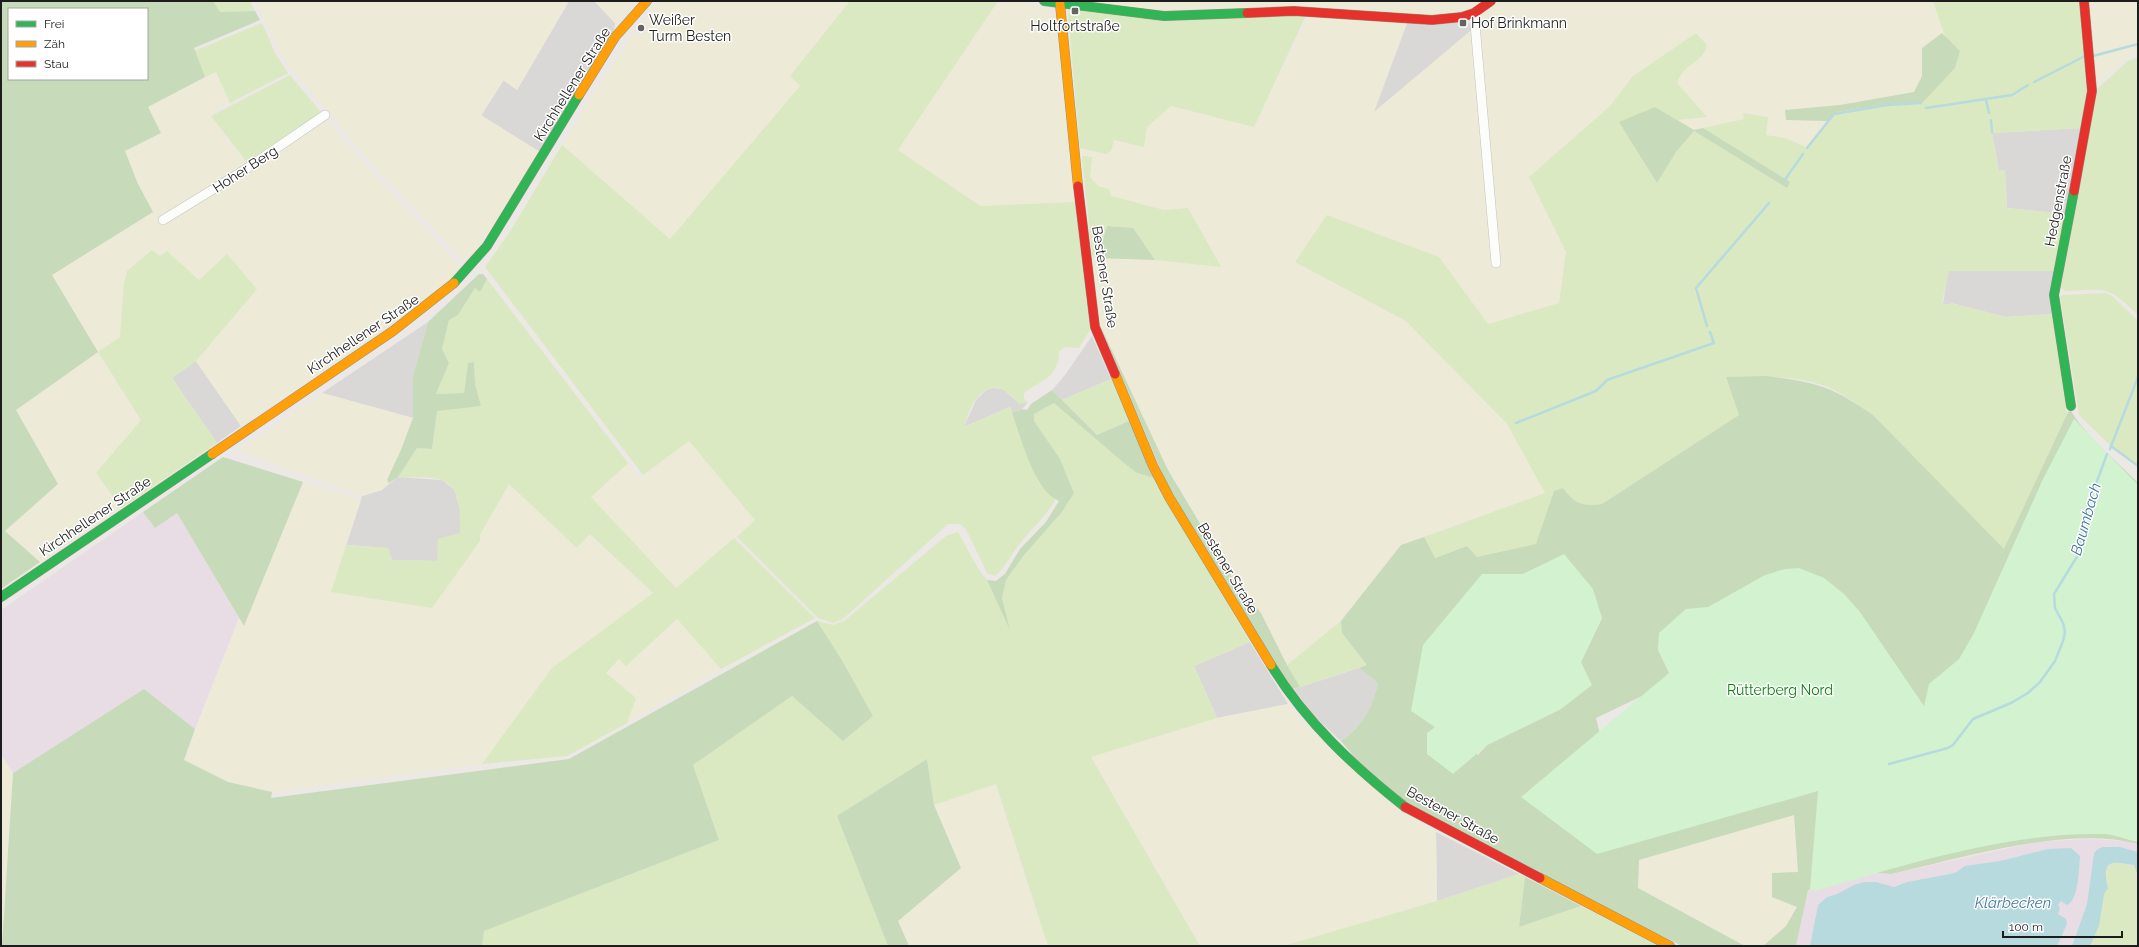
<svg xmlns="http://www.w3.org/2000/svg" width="2139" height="947" font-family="Raleway,sans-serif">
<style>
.residential{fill:#dad8d7}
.industrial{fill:#e9dde5}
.farmland{fill:#edebd8}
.grass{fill:#dae9c2}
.forest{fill:#c7daba;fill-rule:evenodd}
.park{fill:#d2f2d0}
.water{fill:#b7dadf}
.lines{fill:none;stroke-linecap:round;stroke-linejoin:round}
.stream{stroke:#b7dadf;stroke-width:2.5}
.street-casing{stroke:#c4c3c1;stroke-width:10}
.fast-casing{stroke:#95947c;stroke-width:10}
.slow-casing{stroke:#95947c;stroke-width:10}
.jam-casing{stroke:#95947c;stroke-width:10}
.street{stroke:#fcfcfb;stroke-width:9}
.fast{stroke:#30b455;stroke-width:9}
.slow{stroke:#ff9f0a;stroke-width:9}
.jam{stroke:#e5322d;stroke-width:9}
.poi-dot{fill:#656463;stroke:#fff;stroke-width:1.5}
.labels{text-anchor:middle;stroke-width:3;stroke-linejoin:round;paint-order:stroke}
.poi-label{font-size:14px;fill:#1d1d1d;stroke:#fff;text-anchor:start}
.street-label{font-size:14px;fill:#1d1d1d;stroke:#fff}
.park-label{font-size:14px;fill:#097d0b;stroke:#fff}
.water-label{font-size:15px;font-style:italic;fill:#42779e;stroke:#fff}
</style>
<rect width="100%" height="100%" fill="#ebe8e5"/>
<g class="residential">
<polygon points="569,1 594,1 615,23 614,30 540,152 481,116 504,80 517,90"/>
<polygon points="1465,20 1474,28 1373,113 1407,23"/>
<polygon points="2081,128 2066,214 2007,208 2005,170 1999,171 1992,133"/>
<polygon points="1948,271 2054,271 2052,314 2006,317 1951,303 1950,305 1943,304"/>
<polygon points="428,322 413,376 413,418 322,393"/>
<polygon points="1092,336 1111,379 1062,400 1052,390 1065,375"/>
<polygon points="196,361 241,426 217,443 172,378"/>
<polygon points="993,388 1003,389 1020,404 1028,402 1022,409 1012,413 1010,407 964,427 976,400 986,390"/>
<polygon points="398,477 442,480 454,489 460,509 460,533 437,561 392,560 388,548 346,545 362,496 382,490"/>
<polygon points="1250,642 1288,704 1217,718 1194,666"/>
<polygon points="1359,668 1378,683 1372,706 1364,721 1341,741 1314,716 1294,689"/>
<polygon points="1436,832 1519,874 1437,901"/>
</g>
<g class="industrial">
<polygon points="143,512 155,527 177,513 239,618 195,729 144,689 13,773 1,755 1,610"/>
<polygon points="2085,839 2126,841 2138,844 2138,946 1796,946 1808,890 1870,872 1891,874 2036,842"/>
</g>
<g class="farmland">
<polygon points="255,1 569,1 517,90 503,80 481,115 540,152 492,229 467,264 381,174 292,70 280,52"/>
<polygon points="594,1 635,1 615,23"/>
<polygon points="660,1 850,1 790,76 801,86 670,240 562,145 620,52 634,32 640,36 649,27 643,21"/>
<polygon points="998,1 1018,1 1047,8 1056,18 1075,202 980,206 898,150"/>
<polygon points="1056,1 1486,1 1455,16 1166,13"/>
<polygon points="1498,1 1933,1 1945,36 1942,34 1922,48 1922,76 1914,92 1840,105 1785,110 1786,120 1827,121 1806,148 1785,138 1766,135 1768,117 1749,113 1743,113 1744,119 1694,131 1677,120 1707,117 1677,83 1680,73 1705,54 1707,45 1697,33 1633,76 1610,106 1529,177 1566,252 1559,303 1488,324 1439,257 1295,262 1406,321 1507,424 1546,493 1401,545 1341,621 1287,665 1261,613 1232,577 1168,470 1100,325 1092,255 1096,258 1155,260 1221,267 1188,208 1164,210 1111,196 1109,189 1098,186 1090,177 1092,157 1082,156 1080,148 1106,154 1114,140 1147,127 1171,106 1254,127 1308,16 1407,23 1374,112 1474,28 1479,23 1480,15"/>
<polygon points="2086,1 2138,1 2138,48 2095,86"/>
<polygon points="216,72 230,103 210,113 229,142 250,166 325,118 364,163 462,268 427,300 241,426 196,361 257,289 199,280 167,251 127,271 124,283 120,337 98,352 141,420 96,473 121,508 40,562 5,531 58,484 16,410 97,352 52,275 153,212 138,184 125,151 161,133 147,107"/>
<polygon points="322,393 413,418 401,450 387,480 389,483 382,490 362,496 238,451"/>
<polygon points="689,440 755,521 676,589 591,497 628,463 639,478"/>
<polygon points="303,482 361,500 331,592 432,608 480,535 509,484 577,548 589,534 653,594 552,668 482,764 272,792 228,782 184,760 239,618 244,626"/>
<polygon points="678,619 721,669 627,723 636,698 606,674 619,659 626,666"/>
<polygon points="1288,704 1301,720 1332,750 1417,820 1436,832 1437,901 1283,946 1200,946 1091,757 1217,718"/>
<polygon points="1,755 13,773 2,946 1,946"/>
<polygon points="995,784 1048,946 909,946 898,921 961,868 934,805"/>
<polygon points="1794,815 1798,872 1773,873 1772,897 1797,907 1786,926 1763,946 1745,946 1638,888 1639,860"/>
</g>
<g class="grass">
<polygon points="213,1 250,1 255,11 220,12"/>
<path d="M850 1H998L898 150 980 206 1075 202 1090 330 1079 348 1065 347 1059 351C1059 378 1041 380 1024 393V399L1028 402 1020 404C1014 398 1006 389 998 388 979 384 967 413 965 427L1010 407 1038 481 1055 500C1045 518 1030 530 1018 546 1010 556 1005 568 995 576L987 573 966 529 960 524H948L843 619 833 623 818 618 737 537 755 520 689 441 643 475 485 267 508 235 562 145 670 239 800 86 790 76Z"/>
<path d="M1933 1H2082L2089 87 2081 128 1992 133 1999 171 2005 170 2007 208 2066 214 2054 271H1949L1942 302 1943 304 1950 305 1951 303 2006 317 2052 314 2067 415 2004 550 1873 415C1857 404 1841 391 1822 385 1792 375 1758 376 1726 377L1739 415 1602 504C1583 507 1574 503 1563 488L1554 491 1537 544 1477 557 1467 546 1434 558 1424 537 1545 493 1507 424 1406 321 1295 262 1327 215 1439 257 1488 324 1559 303 1566 252 1529 177 1610 106 1633 76 1696 33 1707 45C1702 65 1684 62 1677 83L1707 117 1677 120 1655 107 1639 153 1657 183 1676 152 1694 131 1787 188 1789 182 1703 128 1744 119 1743 113 1768 117 1766 135 1785 138 1808 148 1834 115 1883 106 1921 103 1955 68 1960 51 1945 36Z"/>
<polygon points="1071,10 1306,15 1254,127 1171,106 1147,127 1144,147 1114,140 1111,151 1106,154 1080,148 1068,14"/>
<polygon points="262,23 276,55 288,73 230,103 216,72 205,77 194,51"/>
<path d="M2135 58H2138V315C2108 285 2106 289 2065 291L2061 288 2096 90 2128 61Z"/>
<polygon points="290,75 323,115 250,166 211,116"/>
<polygon points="1082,156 1092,157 1090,177 1098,186 1109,189 1111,196 1164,210 1188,208 1221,267 1155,260 1133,228 1107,226 1098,258 1092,255"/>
<polygon points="152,250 160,256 167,251 199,280 227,254 257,289 196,361 172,378 217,443 121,508 96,473 141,420 98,352 120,337 124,283 127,271"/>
<path d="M487 279 628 463 591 497 676 588 734 538 815 618 721 669 677 619 626 666 619 659 606 673 636 698 627 723 567 756 482 764 552 668 653 593 590 534 577 548 509 484 480 535V541L432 608 331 592 346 545 388 548 392 560 437 561 438 539 460 533C460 516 462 487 442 480 431 476 410 478 398 477L417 448 432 449 437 410 481 406 475 384 474 362 468 363 464 393 436 394 449 363 442 349 449 320 458 315 475 288 480 292Z"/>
<polygon points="2106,293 2112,296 2138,321 2138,466 2110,445 2079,415 2060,297 2063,295"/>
<polygon points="1111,379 1129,421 1097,435 1062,400"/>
<polygon points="1054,402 1124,463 1137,473 1154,478 1250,642 1194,666 1217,718 1091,757 1200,946 1048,946 996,784 934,805 927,759 837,816 888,946 482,946 484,931 719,840 693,765 792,696 843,741 873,716 843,662 817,621 833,625 844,621 946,536 958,532 979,570 987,580 1009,626 1002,598 1006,580 1024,555 1062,512 1074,493 1060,459 1034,421 1034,414"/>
<polygon points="1341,621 1342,633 1367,665 1300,687 1287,665"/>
<polygon points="2114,862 2136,867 2138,946 2090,946 2099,926 2104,893 2108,888 2106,879 2107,868"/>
<polygon points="1519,874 1525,877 1519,927 1581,906 1660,946 1283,946 1437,901"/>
</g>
<g class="forest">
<path d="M1 1H213L220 12 255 11 260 20 194 48 205 77 148 107 161 133 125 151 138 184 153 212 52 275 98 352 16 410 58 484 5 531 40 562 1 589ZM9 9H147V79H9Z"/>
<polygon points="1942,33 1960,51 1955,68 1922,103 1888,104 1837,112 1827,121 1786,120 1785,110 1840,105 1914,92 1922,76 1922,48"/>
<polygon points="1655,107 1694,130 1703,128 1790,182 1787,188 1694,131 1676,152 1657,183 1619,122"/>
<polygon points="1107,226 1133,228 1155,260 1098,258"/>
<polygon points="479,274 483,274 487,279 480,292 475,288 458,315 449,320 442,349 449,363 436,394 464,393 468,363 474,362 475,384 481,406 437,411 432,449 417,448 398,477 389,483 387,480 401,450 413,418 413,376 428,322"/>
<polygon points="1100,325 1168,470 1232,577 1261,613 1287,665 1300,687 1289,690 1170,492"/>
<path d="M1766 376C1815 382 1832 386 1873 415L2004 549 2070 408C2077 428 2122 466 2138 483V844C2068 825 1962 858 1891 874L1870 872 1808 890 1796 946H1763L1786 926 1797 907 1772 897V873L1798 872 1794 815 1639 860 1638 888 1745 946H1682L1425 816 1371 776 1341 741C1365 723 1371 711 1378 683L1359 668 1367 665 1342 633 1341 621 1401 545 1424 537 1435 558 1467 546 1477 557 1536 544 1554 491 1563 488C1574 503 1582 507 1602 504L1739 415 1726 377ZM1565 555 1602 618 1581 662 1561 709 1487 745 1478 755 1435 727 1482 574H1523ZM1644 695 1603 747 1596 718Z"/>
<path d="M1052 390 1097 435 1129 421 1154 478 1137 473 1124 463 1054 403 1034 414V421L1060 459 1074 493 1062 512 1024 555 1006 580 1002 598 1010 630 987 580 996 581 1005 574 1020 549 1046 522 1059 501C1034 491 1021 437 1012 413L1022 409 1027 410 1031 404Z"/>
<polygon points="223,457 303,482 244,626 177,513 155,528 143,512"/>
<polygon points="817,621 843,662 873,716 843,741 792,696 693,765 719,840 484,931 482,946 2,946 13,773 144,689 195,729 184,760 228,782 272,792 271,798 569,759"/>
<polygon points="927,759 934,805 961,868 898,921 909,946 888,946 837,816"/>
<polygon points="1525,877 1581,906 1519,927"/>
</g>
<g class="park">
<path d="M2074 419 2138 485V842C2127 840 2114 834 2103 834 2006 832 1906 865 1814 891L1810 889 1818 791 1597 854 1521 797 1669 673 1658 650 1659 633 1686 609 1708 607 1765 575 1785 569 1799 568 1824 578 1844 594 1860 612 1924 706 1929 684 1959 659 1974 633 2043 479Z"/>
<polygon points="1564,554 1593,589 1602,618 1581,662 1592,685 1561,709 1487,745 1453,774 1427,754 1427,733 1435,727 1411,711 1423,645 1482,574 1523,574"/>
</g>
<g class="water">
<path d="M2103 847H2120L2138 852V876L2134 865C2112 861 2101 859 2108 888L2104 894 2099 926 2090 946H2072L2087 904 2094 853 2098 849Z"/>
<path d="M2071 848 2080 856C2079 868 2079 900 2067 905L2061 901 2058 905 2060 908 2058 914 2066 919 2067 924 2057 946H1810L1818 905 1827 897 1837 894 1854 885 1864 882H1876L1894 887 1907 882 1955 873 1965 866 2000 861 2048 849Z"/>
</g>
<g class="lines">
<g class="stream">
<polyline points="2093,56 2138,44"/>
<polyline points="2034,82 2085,56"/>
<polyline points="1986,100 1989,113"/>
<polyline points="1926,108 2012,95 2028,85"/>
<polyline points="1991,120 1992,132"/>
<polyline points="1807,148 1834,114 1887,105 1921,103"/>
<polyline points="1784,181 1803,154"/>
<polyline points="1707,326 1696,288 1769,203"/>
<polyline points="1516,423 1596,391 1607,380 1714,343 1710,332"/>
<polyline points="2111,446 2138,466"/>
<polyline points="2110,449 2138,377"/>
<polyline points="1889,764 1948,748 1953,745 1973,719 2011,703 2028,693 2040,682 2055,661 2063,641 2065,632 2063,623 2055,608 2054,594 2078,555 2085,514 2107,454"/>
</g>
<defs>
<g id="street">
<polyline points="1474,13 1496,263"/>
<polyline points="163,220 243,171 325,115"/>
</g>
<g id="fast">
<polyline points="1044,1 1164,16 1247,13"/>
<polyline points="454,283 487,246 579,95"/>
<polyline points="2071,406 2054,295 2074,191"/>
<polyline points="1,597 212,454"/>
<path d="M1271 665C1306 722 1353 766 1405 807"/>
</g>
<g id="slow">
<polyline points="1060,4 1078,186"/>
<polyline points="579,95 615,37 647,1"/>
<polyline points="1115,374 1153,466 1169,497 1271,665"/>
<polyline points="212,454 393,331 454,283"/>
<polyline points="1540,878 1670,946"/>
</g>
<g id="jam">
<polyline points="1247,13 1294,11 1432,20 1462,17 1474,13 1491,1"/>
<polyline points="1078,186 1095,327 1115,374"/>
<polyline points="2074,191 2092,91 2084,1"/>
<polyline points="1405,807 1540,878"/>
</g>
</defs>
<use href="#street" class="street-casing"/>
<use href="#fast" class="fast-casing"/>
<use href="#slow" class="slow-casing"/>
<use href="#jam" class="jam-casing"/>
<use href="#street" class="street"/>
<use href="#fast" class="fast"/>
<use href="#slow" class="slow"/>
<use href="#jam" class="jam"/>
</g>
<g class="poi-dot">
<rect x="1071" y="7" width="8" height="8" rx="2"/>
<rect x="1459" y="19" width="8" height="8" rx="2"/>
<circle cx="641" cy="28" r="4"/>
</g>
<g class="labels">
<g class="poi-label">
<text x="649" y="25">Weißer<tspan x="649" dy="16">Turm Besten</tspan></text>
<text x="1471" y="28">Hof Brinkmann</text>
<text x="1075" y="31" text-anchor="middle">Holtfortstraße</text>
</g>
<g class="street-label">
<text transform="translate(572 84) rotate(-58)" y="5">Kirchhellener Straße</text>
<text transform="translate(245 169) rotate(-33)" y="5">Hoher Berg</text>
<text transform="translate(2058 201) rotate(-79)" y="5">Hedgenstraße</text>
<text transform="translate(1105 277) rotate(81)" y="5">Bestener Straße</text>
<text transform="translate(363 334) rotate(-34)" y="5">Kirchhellener Straße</text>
<text transform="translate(95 516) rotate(-34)" y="5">Kirchhellener Straße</text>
<text transform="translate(1228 568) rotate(59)" y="5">Bestener Straße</text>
<text transform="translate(1453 815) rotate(29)" y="5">Bestener Straße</text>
</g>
<g class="park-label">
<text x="1780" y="695">Rütterberg Nord</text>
</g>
<g class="water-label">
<text transform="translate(2086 519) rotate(-74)" y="5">Baumbach</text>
<text x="2013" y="908">Klärbecken</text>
</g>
</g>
<rect width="2139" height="947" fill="none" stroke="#1d1d1d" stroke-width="4"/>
<rect x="8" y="8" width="140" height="72" fill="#ffffff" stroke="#a5a5a5"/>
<rect x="16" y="21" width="20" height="6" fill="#30b455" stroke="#a5a5a5"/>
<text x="44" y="28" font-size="12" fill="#1d1d1d">Frei</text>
<rect x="16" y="41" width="20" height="6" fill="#ff9f0a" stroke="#a5a5a5"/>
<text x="44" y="48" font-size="12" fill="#1d1d1d">Zäh</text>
<rect x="16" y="61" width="20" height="6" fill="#e5322d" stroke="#a5a5a5"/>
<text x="44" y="68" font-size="12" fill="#1d1d1d">Stau</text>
<path d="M2003 931v6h119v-6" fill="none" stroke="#1d1d1d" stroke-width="2"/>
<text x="2009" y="931" font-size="12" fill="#1d1d1d" stroke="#ffffff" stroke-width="3" paint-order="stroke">100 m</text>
</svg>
